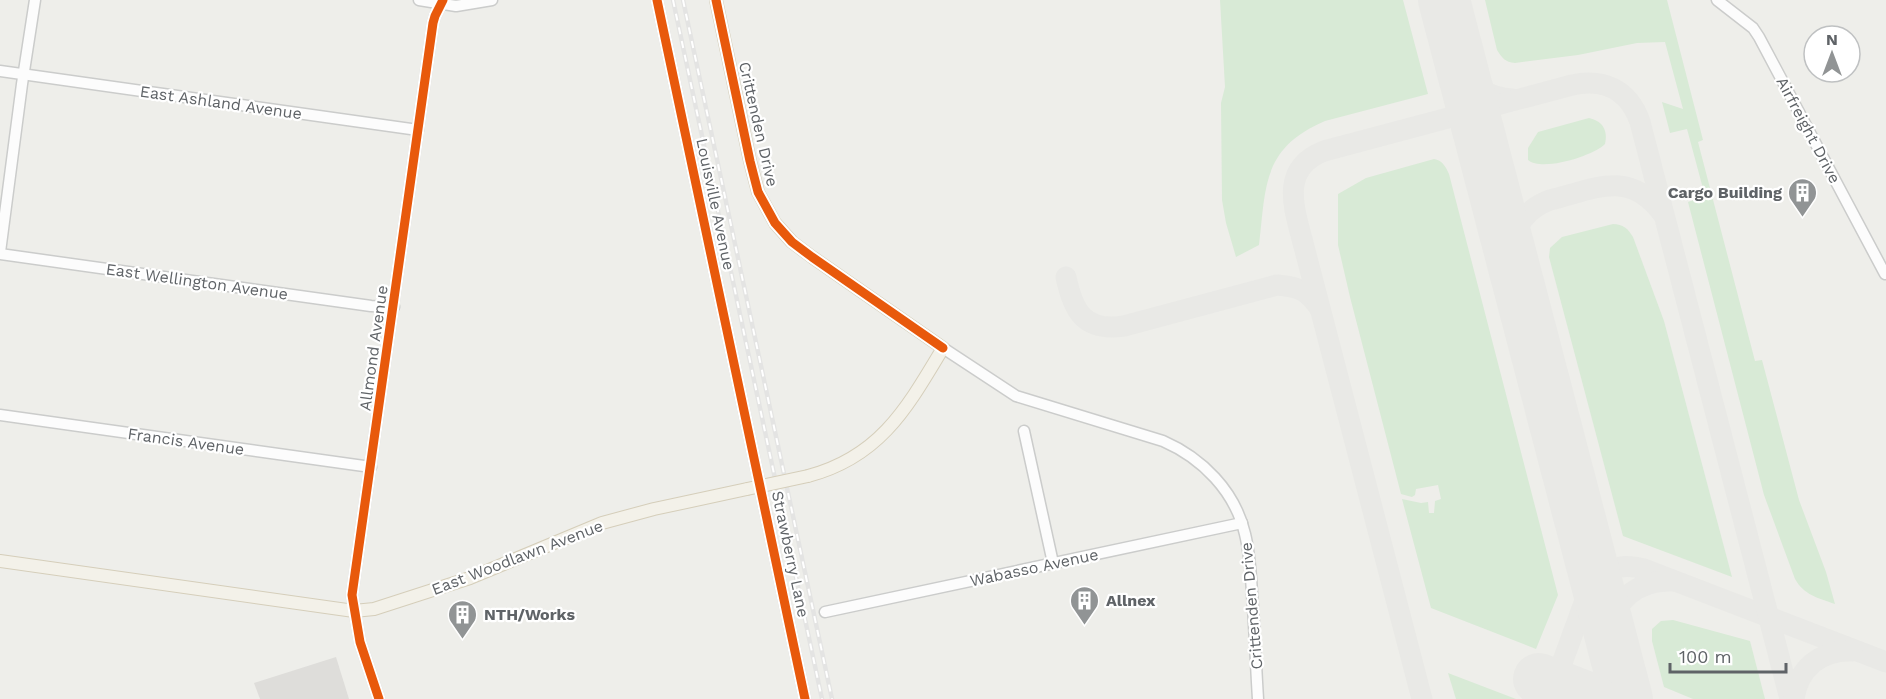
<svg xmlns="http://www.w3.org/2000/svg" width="1886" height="699" font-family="'Work Sans',sans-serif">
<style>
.industrial{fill:#deddda}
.green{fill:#d8ead6}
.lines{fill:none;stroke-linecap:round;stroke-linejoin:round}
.taxiway{stroke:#e9e9e6;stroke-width:21}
.runway{stroke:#e9e9e6;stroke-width:52}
.minor-casing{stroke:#cbcccb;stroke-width:13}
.major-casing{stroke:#d5ceba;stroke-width:14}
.minor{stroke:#fcfcfc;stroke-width:10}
.major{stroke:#f3f1e9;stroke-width:12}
.rail-casing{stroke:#e4e4e3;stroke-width:4.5}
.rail{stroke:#fff;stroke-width:2;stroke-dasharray:7;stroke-linecap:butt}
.major-bridge-casing{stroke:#d5ceba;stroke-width:14;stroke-linecap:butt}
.major-bridge{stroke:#f3f1e9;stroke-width:12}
.cycleway-casing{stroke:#fff;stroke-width:13}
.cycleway{stroke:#e8590c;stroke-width:9}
.labels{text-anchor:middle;stroke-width:4.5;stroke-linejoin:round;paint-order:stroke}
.street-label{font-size:16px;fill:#5f6367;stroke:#fff}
.poi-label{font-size:16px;font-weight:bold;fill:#5f6367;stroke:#fff;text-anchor:start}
</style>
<rect width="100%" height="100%" fill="#eeeeea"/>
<polygon class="industrial" points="336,657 349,699 260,699 254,683"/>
<g class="green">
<path d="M1220 0H1403L1428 94 1325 121C1262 148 1266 186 1259 245L1236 257 1226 223 1222 200 1221 103 1225 87Z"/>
<path d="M1485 0H1667L1703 140 1698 142 1755 361 1762 360 1799 500 1826 572 1835 604C1818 598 1804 595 1795 579L1764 495 1688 202 1705 196 1687 129 1670 133 1662 102 1683 109 1665 42 1637 43 1578 55 1515 63C1505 62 1502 58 1497 50Z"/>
<path d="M1589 118C1603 121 1608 131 1605 144 1593 156 1542 172 1528 160V148L1538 132Z"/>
<path d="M1434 159C1442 160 1446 167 1449 174L1558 595 1536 649 1431 608 1402 499 1421 503 1428 502 1429 513H1434L1435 501 1441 499 1438 485 1416 489 1415 495 1412 497 1401 494 1350 297 1338 245V194L1366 178Z"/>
<path d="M1613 224C1623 224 1628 229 1633 237L1664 321 1732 577 1623 536 1549 257 1550 248 1562 237Z"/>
<polygon points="1673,620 1750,641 1765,699 1693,699 1664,687 1652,641 1652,629 1661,621"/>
<polygon points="1448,673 1516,699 1456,699"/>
</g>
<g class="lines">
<g class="taxiway">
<polyline points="1445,0 1447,13"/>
<path d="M1461 64C1472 87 1488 98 1513 99"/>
<path d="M1066 277C1073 311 1084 332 1124 326L1277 285C1299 287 1308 290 1320 309"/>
<path d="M1531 334C1525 312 1510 268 1512 248 1513 225 1530 207 1550 200 1595 189 1629 169 1662 213"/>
<path d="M1554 685 1588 592C1602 570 1618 562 1644 569L1886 662"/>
<path d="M1627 695C1622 676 1613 655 1612 636 1610 600 1639 580 1672 581"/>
<path d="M1422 699 1302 239C1293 205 1281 168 1324 151L1572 85C1604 78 1629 90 1640 122L1790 699"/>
<path d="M1794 699C1798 668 1821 650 1852 651"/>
</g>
<g class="runway">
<polyline points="1444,0 1627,699"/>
<polyline points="1539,679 1591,699"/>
</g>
<defs>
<g id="minor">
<polyline points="419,0 456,6 492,0"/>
<polyline points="657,0 805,699"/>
<polyline points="1717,0 1753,28 1759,37 1885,274"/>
<polyline points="0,71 418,130"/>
<polyline points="0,252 22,84 35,0"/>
<polyline points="0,254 371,306 394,307"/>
<path d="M943 348 1016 396 1163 441C1202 458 1235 491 1245 534 1251 558 1251 583 1253 607 1255 638 1256 668 1258 699"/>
<polyline points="0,415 371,467"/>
<polyline points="1024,431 1053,563"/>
<polyline points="825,612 1242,523"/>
<polyline points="379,699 360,642 352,595 433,23 435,16 443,0"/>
</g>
<g id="major">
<path d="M716 0 750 161 758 192 775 223 792 242 812 257 943 348C907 408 880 457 808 476"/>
<polyline points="0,561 354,611 374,609 470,578 602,523 654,509 747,489"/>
</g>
</defs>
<use href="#minor" class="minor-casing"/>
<use href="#major" class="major-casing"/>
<use href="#minor" class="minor"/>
<use href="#major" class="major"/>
<defs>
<g id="rail">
<polyline points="673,0 822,699"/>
<polyline points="683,0 832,699"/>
</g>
</defs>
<use href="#rail" class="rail-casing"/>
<use href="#rail" class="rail"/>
<defs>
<polyline id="major-bridge" points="747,489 808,476"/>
</defs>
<use href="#major-bridge" class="major-bridge-casing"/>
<use href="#major-bridge" class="major-bridge"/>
<defs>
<g id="cycleway">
<polyline points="657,0 805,699"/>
<polyline points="716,0 750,161 758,192 775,223 792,242 812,257 943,348"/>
<polyline points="379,699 360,642 352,595 433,23 435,16 443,0"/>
</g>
</defs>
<use href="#cycleway" class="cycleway-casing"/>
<use href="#cycleway" class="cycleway"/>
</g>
<defs>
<symbol id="building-pin" viewBox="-11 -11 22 30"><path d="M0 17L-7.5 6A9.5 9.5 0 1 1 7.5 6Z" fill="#919495" stroke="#fff"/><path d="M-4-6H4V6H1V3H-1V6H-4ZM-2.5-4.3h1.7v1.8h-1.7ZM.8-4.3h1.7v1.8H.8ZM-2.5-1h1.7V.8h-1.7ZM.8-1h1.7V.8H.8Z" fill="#fff"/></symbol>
</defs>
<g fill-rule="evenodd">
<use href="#building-pin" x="1786" y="176" width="33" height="45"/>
<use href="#building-pin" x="1068" y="584" width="33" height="45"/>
<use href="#building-pin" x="446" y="598" width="33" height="45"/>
</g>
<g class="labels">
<g class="street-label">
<text transform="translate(221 102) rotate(8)" y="6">East Ashland Avenue</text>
<text transform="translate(759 124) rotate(77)" y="6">Crittenden Drive</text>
<text transform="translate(1809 130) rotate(62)" y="6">Airfreight Drive</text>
<text transform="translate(716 204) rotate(78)" y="6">Louisville Avenue</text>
<text transform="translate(197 281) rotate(8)" y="6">East Wellington Avenue</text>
<text transform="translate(373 348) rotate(-82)" y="6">Allmond Avenue</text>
<text transform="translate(186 441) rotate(8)" y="6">Francis Avenue</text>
<text transform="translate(791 554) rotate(78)" y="6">Strawberry Lane</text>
<text transform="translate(517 557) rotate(-21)" y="6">East Woodlawn Avenue</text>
<text transform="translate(1034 567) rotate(-12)" y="6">Wabasso Avenue</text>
<text transform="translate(1251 606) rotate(-95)" y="6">Crittenden Drive</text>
</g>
<g class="poi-label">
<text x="1782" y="198" text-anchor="end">Cargo Building</text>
<text x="1106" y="606">Allnex</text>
<text x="484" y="620">NTH/Works</text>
</g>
</g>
<g transform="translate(1832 54)"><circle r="28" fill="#ffffff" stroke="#bfc1c2" stroke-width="1.5"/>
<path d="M0-4.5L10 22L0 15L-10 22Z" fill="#919495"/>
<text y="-9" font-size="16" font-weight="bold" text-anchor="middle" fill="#5f6367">N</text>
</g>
<path d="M1670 663v9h116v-9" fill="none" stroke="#5f6367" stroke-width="3"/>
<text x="1679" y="663" font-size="18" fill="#5f6367" stroke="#ffffff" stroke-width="4.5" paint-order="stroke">100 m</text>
</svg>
